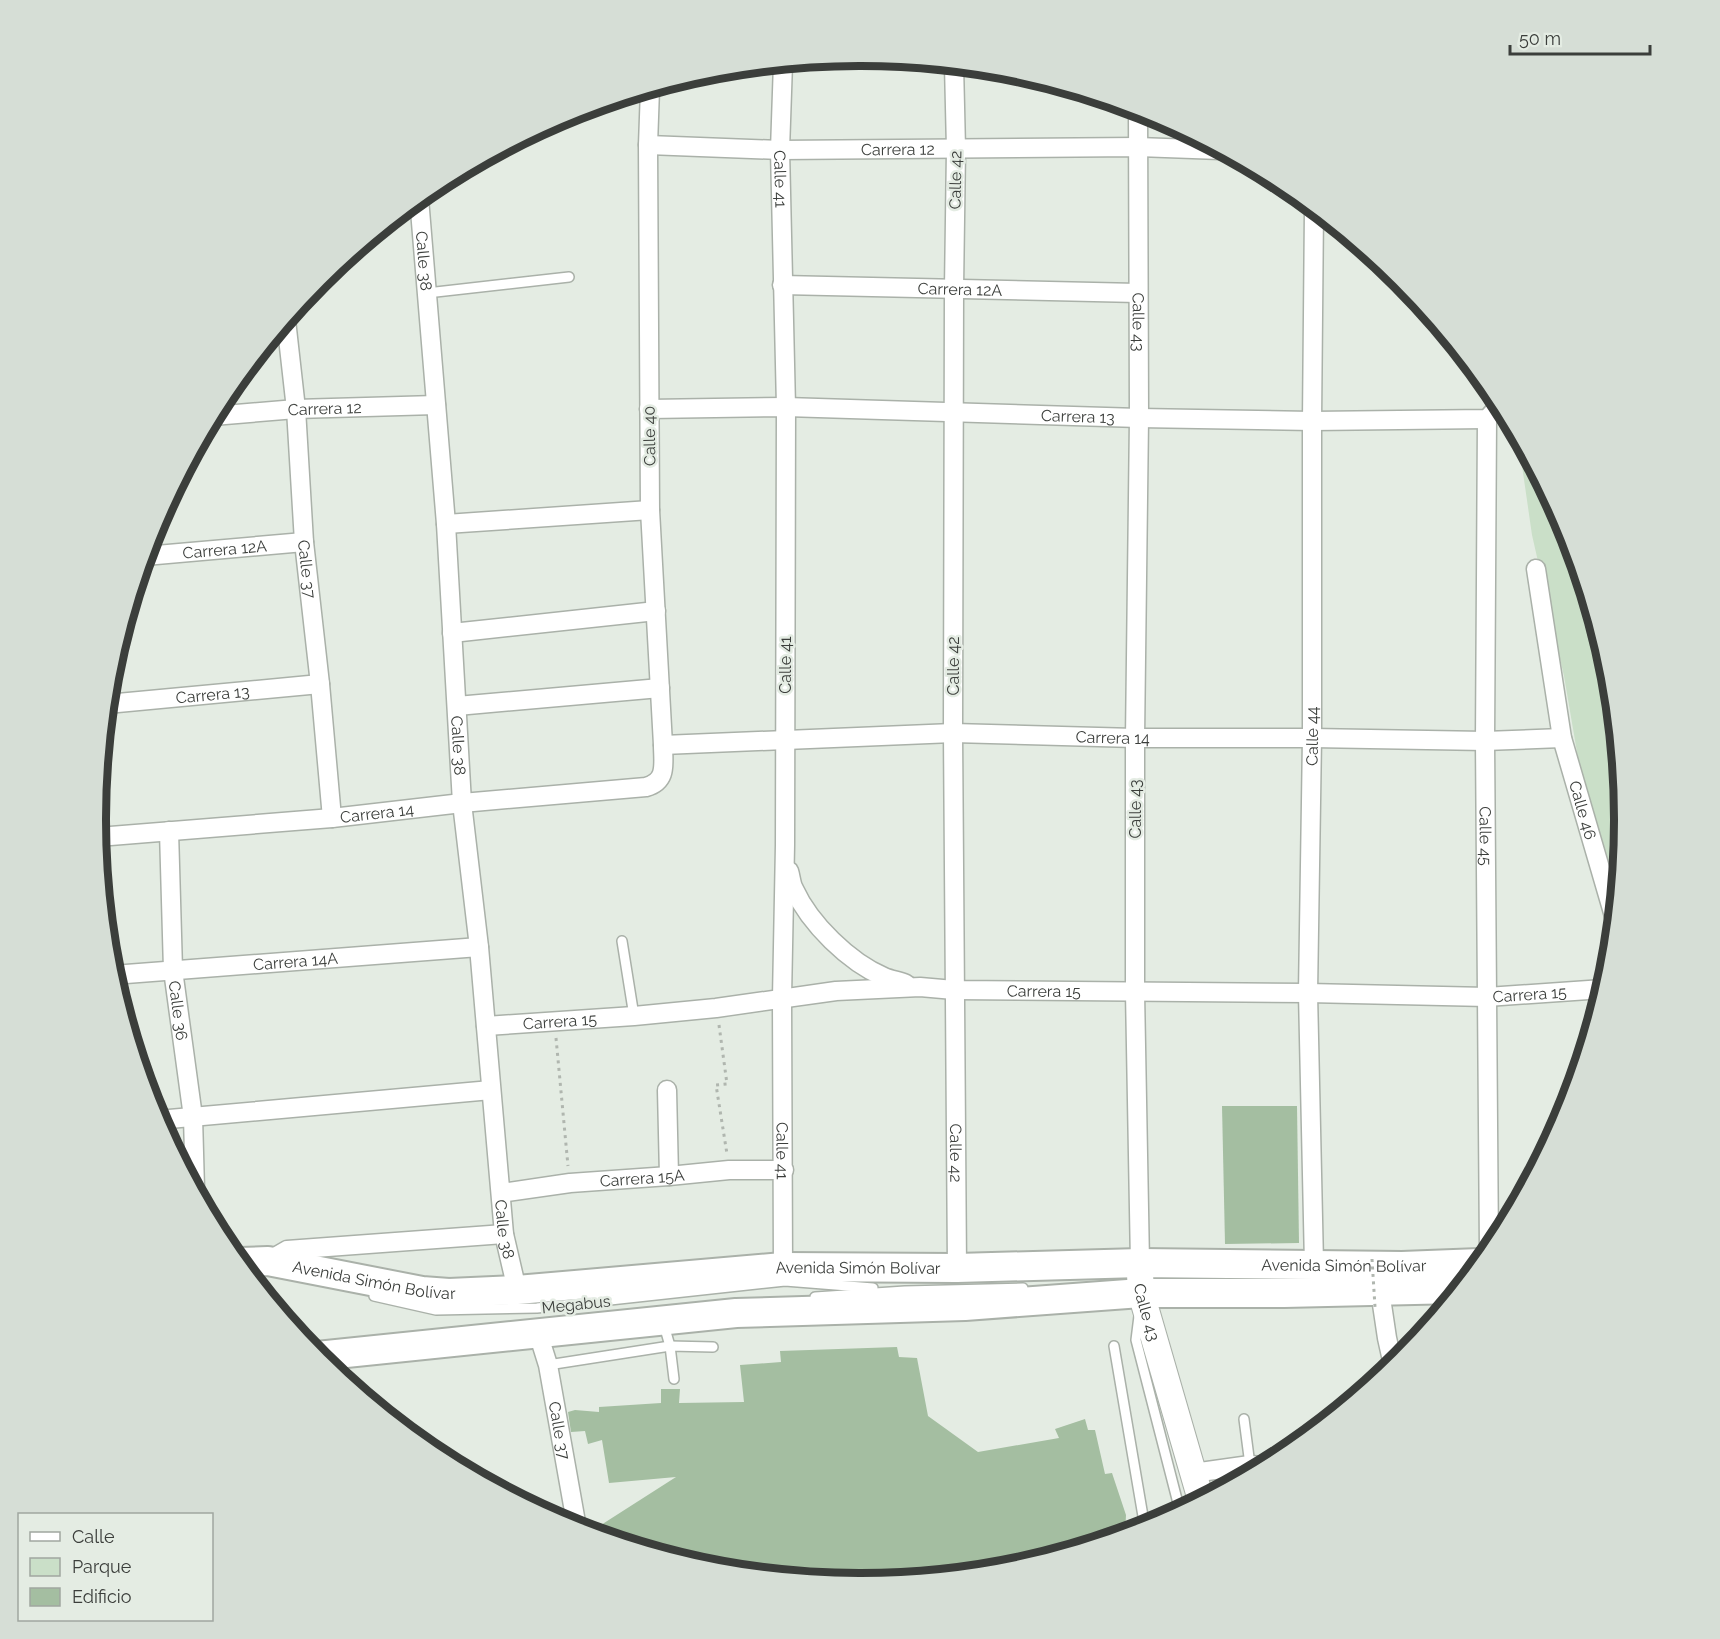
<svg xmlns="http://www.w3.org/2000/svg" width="1720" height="1639" font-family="Raleway,sans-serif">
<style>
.green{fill:#cadfc8}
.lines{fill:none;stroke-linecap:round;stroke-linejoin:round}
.stream{stroke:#7e977b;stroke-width:5}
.building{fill:#a4bea1}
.lane-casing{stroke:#aab1a9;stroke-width:12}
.street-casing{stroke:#aab1a9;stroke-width:21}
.secondary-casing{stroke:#aab1a9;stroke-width:28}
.primary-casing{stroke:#aab1a9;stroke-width:32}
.path{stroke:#b0b6af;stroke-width:3;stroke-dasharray:3 4.5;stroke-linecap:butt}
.lane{stroke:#fff;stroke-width:9}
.street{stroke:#fff;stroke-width:18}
.secondary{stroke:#fff;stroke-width:26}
.primary{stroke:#fff;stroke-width:28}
.path-bridge{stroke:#b0b6af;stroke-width:3;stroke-dasharray:3 4.5;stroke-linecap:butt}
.labels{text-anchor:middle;stroke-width:5;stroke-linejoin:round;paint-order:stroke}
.street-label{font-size:16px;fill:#3b3e3b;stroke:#e4ece3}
.rim{fill:none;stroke:#3b3e3b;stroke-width:8}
</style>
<rect width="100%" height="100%" fill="#e4ece3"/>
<polygon class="green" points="1518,438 1566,527 1609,671 1624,820 1617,890 1578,758 1564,676 1532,535"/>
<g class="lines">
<polyline class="stream" points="1594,620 1621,792"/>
</g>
<g class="building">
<polygon points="1222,1106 1297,1106 1299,1243 1225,1244"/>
<polygon points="897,1347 899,1357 917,1358 928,1416 978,1452 1059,1438 1055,1429 1085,1419 1088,1430 1095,1430 1105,1474 1112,1473 1126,1515 1125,1534 1009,1569 860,1583 711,1569 590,1532 676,1477 609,1483 602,1440 588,1444 585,1431 571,1432 568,1412 575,1410 599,1412 599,1407 661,1403 661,1389 680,1389 679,1403 744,1402 740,1365 781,1362 780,1351"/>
</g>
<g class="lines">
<defs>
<g id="lane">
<polyline points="427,293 569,277"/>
<polyline points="622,941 634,1016"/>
<polyline points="374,1296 436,1310 537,1308 785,1281 873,1288"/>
<polyline points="815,1297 905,1291 1023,1288"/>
<polyline points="1139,1316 1136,1340 1180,1511"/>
<polyline points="664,1325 670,1346 674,1379"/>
<polyline points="1114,1346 1145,1528"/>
<polyline points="548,1365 670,1346 713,1347"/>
<polyline points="1244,1419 1250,1465"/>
</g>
<g id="street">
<path id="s1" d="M783 63 780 150 786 407 785 845 782 998 783 1267"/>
<path id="s2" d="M954 65 956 149 954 289 953 733 957 1268"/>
<path id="s3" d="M1138 109 1139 418 1135 738V992L1140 1263"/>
<path id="s4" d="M648 145 780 150 1138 147 1220 150"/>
<path id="s5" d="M419 198 446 524 462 803 479 947 504 1234 517 1290"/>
<path id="s6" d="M782 285 1138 293"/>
<path id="s7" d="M286 320 296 409 304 542 320 684 332 818"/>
<path id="s8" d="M649 409 786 407 1139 418 1312 421 1487 419 1500 405"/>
<path id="s9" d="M213 416 296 409 436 405"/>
<path id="s10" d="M1487 419 1485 741 1489 1252"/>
<polyline points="446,524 650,510"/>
<path id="s11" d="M145 556 304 542"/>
<path id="s12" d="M1536 569 1562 738 1614 916"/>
<polyline points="452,633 656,611"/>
<path id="s13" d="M107 704 320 684"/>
<polyline points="457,706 660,688"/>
<path id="s14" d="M663 745 953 733 1135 738H1312L1485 741 1562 738"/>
<path id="s15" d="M169 831 173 970 193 1117 195 1189"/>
<path id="s16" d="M98 837 332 818 462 803 646 787C668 781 663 763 663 745L650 510 648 145 650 89"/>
<path d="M789 871C791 877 791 884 794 889 810 924 849 962 884 977 891 980 899 981 906 984"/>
<path id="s17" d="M113 975 479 947"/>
<path id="s18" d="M486 1026 634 1016 716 1008 836 991 920 987 954 990 1308 993 1487 997 1603 989"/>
<polyline points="667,1090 669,1176"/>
<polyline points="158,1120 491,1090"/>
<path id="s19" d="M501 1193 570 1183 669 1176 729 1170H784"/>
<polyline points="268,1261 287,1250 504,1234"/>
<path id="s20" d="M1314 1264 1308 993 1312 738V421L1314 209"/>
<polyline points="1380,1291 1387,1338 1393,1365"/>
<path id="s21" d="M538 1333 548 1365 577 1528"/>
<polyline points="1193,1473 1250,1465 1263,1466"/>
</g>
<g id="secondary">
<path id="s22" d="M1140 1274 1141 1293 1201 1500"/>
</g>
<g id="primary">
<path id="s23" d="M240 1262 268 1261 422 1291 449 1293 517 1290 783 1267 957 1268 1140 1263 1402 1266 1480 1263"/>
<polyline points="317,1356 736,1313 965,1306 1141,1293 1284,1293 1458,1289"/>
</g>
</defs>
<use href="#lane" class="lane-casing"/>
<use href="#street" class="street-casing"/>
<use href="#secondary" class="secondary-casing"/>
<use href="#primary" class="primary-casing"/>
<g class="path">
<polyline points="719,1025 727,1084 716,1085 727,1154"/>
<polyline points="556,1038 568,1166"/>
</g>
<use href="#lane" class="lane"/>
<use href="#street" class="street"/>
<use href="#secondary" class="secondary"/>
<use href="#primary" class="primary"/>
<polyline class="path-bridge" points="1372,1259 1375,1307"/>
</g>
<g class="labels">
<g class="street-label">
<text dy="6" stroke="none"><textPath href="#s4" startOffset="250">Carrera 12</textPath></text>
<text dy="6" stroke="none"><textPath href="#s1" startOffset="116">Calle 41</textPath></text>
<text transform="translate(955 180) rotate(-89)" y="6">Calle 42</text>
<text dy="6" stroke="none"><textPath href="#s5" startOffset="63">Calle 38</textPath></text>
<text dy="6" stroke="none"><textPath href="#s6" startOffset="178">Carrera 12A</textPath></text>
<text dy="6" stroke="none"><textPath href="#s3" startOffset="213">Calle 43</textPath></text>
<text dy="6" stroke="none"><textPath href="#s9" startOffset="112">Carrera 12</textPath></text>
<text dy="6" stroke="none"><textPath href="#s8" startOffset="429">Carrera 13</textPath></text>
<text transform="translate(649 436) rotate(-91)" y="6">Calle 40</text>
<text dy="6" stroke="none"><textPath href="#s11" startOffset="80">Carrera 12A</textPath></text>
<text dy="6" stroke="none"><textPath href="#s7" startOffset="250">Calle 37</textPath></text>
<text transform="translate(785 665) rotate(-90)" y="6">Calle 41</text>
<text transform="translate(953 666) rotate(-90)" y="6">Calle 42</text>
<text dy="6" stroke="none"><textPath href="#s13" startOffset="106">Carrera 13</textPath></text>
<text dy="6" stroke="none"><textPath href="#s20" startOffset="528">Calle 44</textPath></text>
<text dy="6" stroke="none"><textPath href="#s14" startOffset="450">Carrera 14</textPath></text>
<text dy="6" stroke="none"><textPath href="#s5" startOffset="549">Calle 38</textPath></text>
<text transform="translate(1135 809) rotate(-90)" y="6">Calle 43</text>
<text dy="6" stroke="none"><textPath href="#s12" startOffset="246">Calle 46</textPath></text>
<text dy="6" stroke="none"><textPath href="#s16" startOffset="280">Carrera 14</textPath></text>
<text dy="6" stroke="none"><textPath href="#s10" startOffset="417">Calle 45</textPath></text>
<text dy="6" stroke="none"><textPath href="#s17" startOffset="183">Carrera 14A</textPath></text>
<text dy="6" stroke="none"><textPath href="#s18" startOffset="560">Carrera 15</textPath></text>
<text dy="6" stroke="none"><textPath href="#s18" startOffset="1046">Carrera 15</textPath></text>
<text dy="6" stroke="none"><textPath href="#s15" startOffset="180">Calle 36</textPath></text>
<text dy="6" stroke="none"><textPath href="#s18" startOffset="74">Carrera 15</textPath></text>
<text dy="6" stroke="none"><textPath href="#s1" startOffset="1088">Calle 41</textPath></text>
<text dy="6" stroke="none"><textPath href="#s2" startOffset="1088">Calle 42</textPath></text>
<text dy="6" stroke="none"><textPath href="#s19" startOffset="142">Carrera 15A</textPath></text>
<text dy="6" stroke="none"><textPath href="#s5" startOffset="1035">Calle 38</textPath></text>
<text dy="6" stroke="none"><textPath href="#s23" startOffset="1108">Avenida Simón Bolívar</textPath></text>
<text dy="6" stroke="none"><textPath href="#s23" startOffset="622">Avenida Simón Bolívar</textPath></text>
<text dy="6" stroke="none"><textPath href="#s23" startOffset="136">Avenida Simón Bolívar</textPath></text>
<text transform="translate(576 1304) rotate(-6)" y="6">Megabus</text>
<text dy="6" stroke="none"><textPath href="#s22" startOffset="39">Calle 43</textPath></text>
<text dy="6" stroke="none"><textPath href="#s21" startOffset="100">Calle 37</textPath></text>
</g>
</g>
<path d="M0 0H1720V1639H0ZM859 66H861A753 753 0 0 1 1614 819V820A753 753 0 0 1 861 1573H859A753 753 0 0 1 106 820V819A753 753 0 0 1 859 66Z" fill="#d6ded6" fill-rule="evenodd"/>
<path class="rim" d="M859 66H861A753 753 0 0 1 1614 819V820A753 753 0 0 1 861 1573H859A753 753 0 0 1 106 820V819A753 753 0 0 1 859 66Z"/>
<rect x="18" y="1513" width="195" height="108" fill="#e4ece3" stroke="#a0a6a0" stroke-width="1.5"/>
<rect x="30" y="1532" width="30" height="9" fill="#ffffff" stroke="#a0a6a0" stroke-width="1.5"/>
<text x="72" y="1543" font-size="18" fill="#3b3e3b">Calle</text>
<rect x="30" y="1558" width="30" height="18" fill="#cadfc8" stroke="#a0a6a0" stroke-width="1.5"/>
<text x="72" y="1573" font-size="18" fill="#3b3e3b">Parque</text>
<rect x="30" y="1588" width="30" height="18" fill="#a4bea1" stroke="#a0a6a0" stroke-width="1.5"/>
<text x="72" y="1603" font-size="18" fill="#3b3e3b">Edificio</text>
<path d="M1510 45v9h140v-9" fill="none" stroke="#3b3e3b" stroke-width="3"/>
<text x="1519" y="45" font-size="18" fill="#3b3e3b" stroke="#e4ece3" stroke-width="4.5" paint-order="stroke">50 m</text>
</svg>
